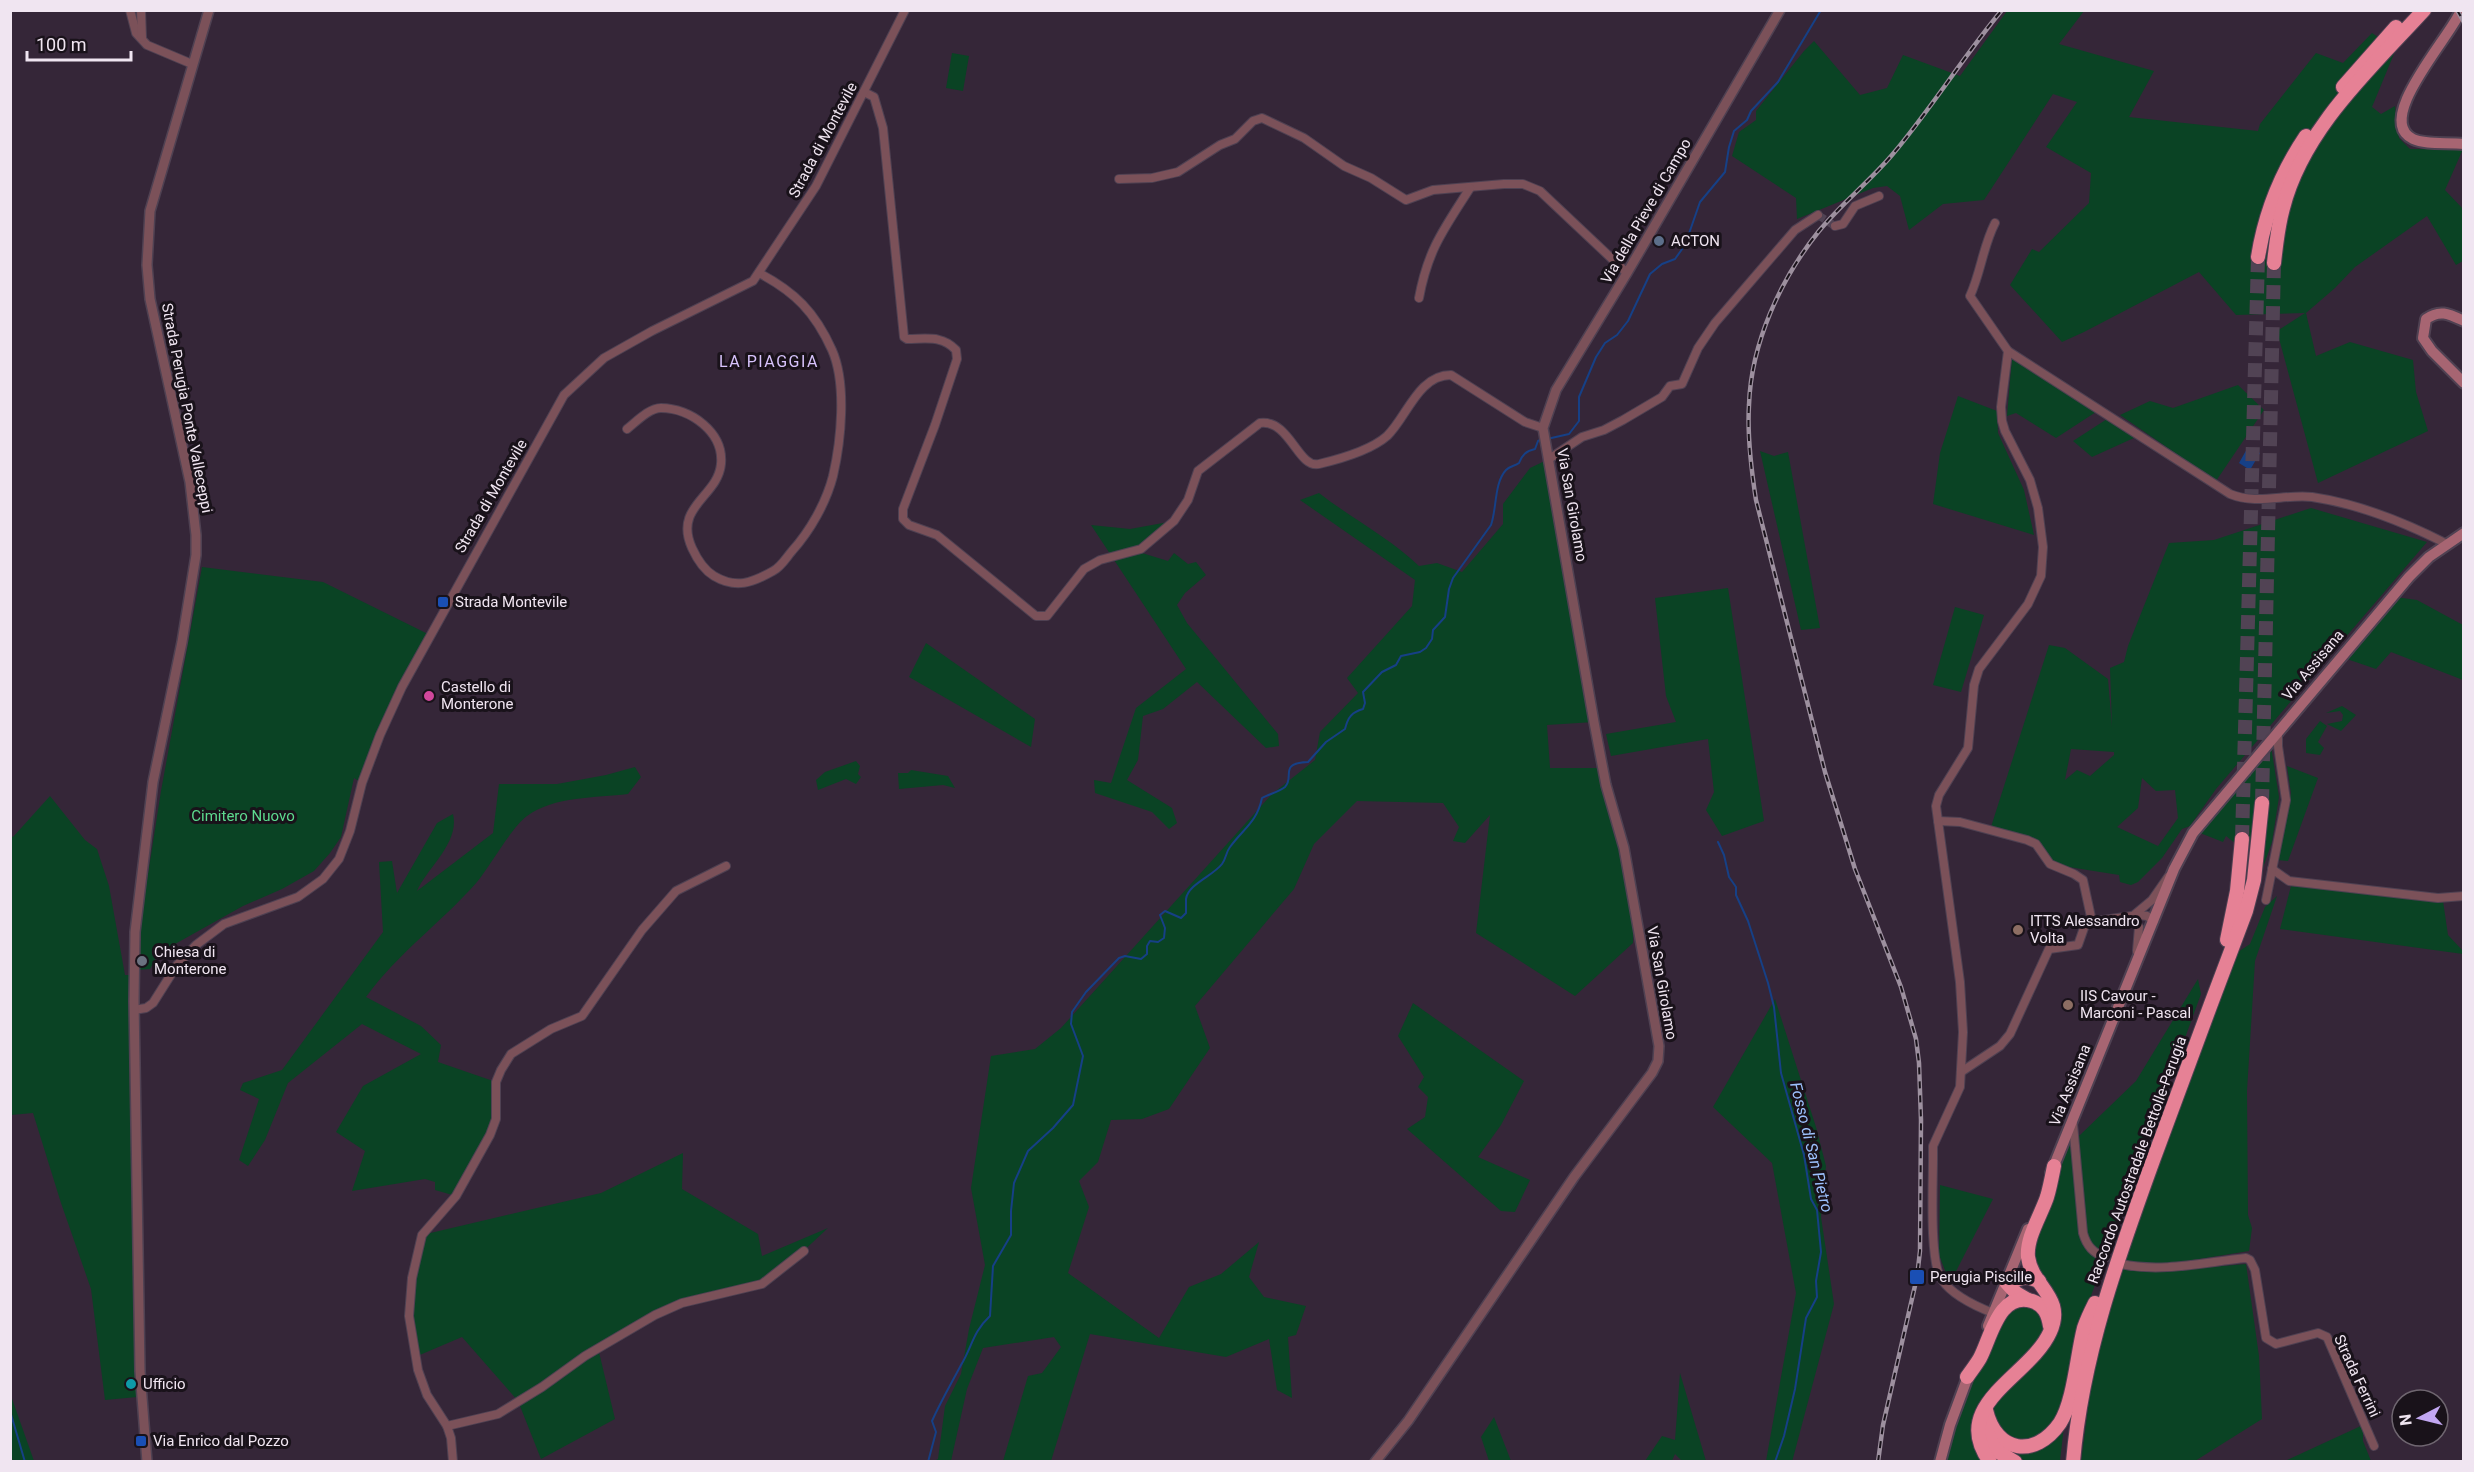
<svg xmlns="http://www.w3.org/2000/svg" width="2474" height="1472" font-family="Roboto,sans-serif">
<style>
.green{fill:#0a4324;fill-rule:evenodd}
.water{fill:#164086}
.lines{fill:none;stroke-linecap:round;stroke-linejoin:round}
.stream{stroke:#164086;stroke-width:2}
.minor-tunnel{stroke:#514354;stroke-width:8;stroke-dasharray:8 4;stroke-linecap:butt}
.motorway-tunnel{stroke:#514354;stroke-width:14;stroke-dasharray:14 7;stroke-linecap:butt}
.minor-casing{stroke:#4f4152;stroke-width:10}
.tertiary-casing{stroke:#4f4152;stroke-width:12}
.secondary-casing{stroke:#4f4152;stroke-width:14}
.motorway-casing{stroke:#4f4152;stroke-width:16}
.minor{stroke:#7b5159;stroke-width:8}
.tertiary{stroke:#7b5159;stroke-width:9}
.secondary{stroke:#a76572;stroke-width:10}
.motorway{stroke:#e68195;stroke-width:14}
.rail-casing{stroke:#9d909f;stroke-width:4.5}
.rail{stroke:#19121a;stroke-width:2;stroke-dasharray:7;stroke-linecap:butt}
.service-dot{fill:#5c6f8a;stroke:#19121a;stroke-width:2}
.transit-dot{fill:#1a4fb4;stroke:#19121a;stroke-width:2}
.hotel-dot{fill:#d1479c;stroke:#19121a;stroke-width:2}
.education-dot{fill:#8d6e63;stroke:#19121a;stroke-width:2}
.worship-dot{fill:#6b7280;stroke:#19121a;stroke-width:2}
.culture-dot{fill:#0f9aa8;stroke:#19121a;stroke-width:2}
.labels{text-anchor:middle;stroke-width:6;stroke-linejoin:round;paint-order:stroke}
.street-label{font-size:15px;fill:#f0e5f1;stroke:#19121a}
.poi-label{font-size:15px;fill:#f0e5f1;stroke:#19121a;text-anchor:start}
.park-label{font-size:15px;fill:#5ddb8f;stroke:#19121a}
.neighbourhood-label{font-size:16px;letter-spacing:1.5px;fill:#d7c3fc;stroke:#19121a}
.water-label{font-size:16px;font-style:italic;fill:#9cc1fd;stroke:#19121a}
</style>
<rect width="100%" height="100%" fill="#352638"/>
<g class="green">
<polygon points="2007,11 2084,11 2059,44 2154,71 2129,117 2258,131 2260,124 2316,53 2343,63 2372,33 2396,49 2372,107 2381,114 2395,106 2399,138 2410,149 2463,149 2445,190 2463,209 2463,261 2456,265 2427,216 2355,267 2335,288 2306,313 2316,356 2350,342 2413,360 2416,392 2428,431 2318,483 2277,331 2305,313 2236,315 2199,272 2084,332 2062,342 2010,285 2032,249 2039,252 2089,203 2091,173 2046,147 2077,102 2053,94 1984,200 1943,204 1909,230 1900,196 1887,186 1873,188 1797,219 1796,198 1732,156 1739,132 1756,120 1756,111 1804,51 1814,41 1860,95 1887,88 1903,55 1960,76"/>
<polygon points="952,53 969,56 963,91 946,88"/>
<polygon points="2012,358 2017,358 2096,412 2056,438 2016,413 2007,416"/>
<polygon points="2238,385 2264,410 2216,481 2120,415 2150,401 2173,408"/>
<polygon points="1958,396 1997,411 1998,433 2024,490 2034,535 1933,504 1940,453"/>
<polygon points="2107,419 2136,437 2092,457 2073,441"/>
<polygon points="1760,451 1774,456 1788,452 1820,628 1801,630"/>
<path d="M1549 459 1594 722 1547 725 1550 768H1603L1634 911 1633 943 1575 996 1476 933 1490 815 1465 843 1453 841 1459 827 1443 803 1357 801 1314 844 1294 889 1195 1006 1210 1048 1169 1109 1142 1119 1111 1120 1098 1162 1079 1181 1089 1207 1068 1273 1159 1338 1189 1287 1221 1274 1259 1242 1249 1277 1264 1297 1306 1306 1296 1335 1288 1337 1292 1398 1277 1390 1269 1339 1226 1357 1090 1334 1051 1461H1003L1028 1376 1042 1373 1061 1347 1054 1337 983 1348 967 1389 951 1461 932 1462 938 1459 945 1406 961 1374 969 1329 985 1265 971 1188 991 1056 1035 1049 1061 1028 1272 794 1315 760 1320 732 1358 693 1347 678 1412 606 1415 580 1300 500 1319 493C1351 518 1390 538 1419 566L1437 563 1462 572 1503 524V504L1530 468Z"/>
<path d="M2311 508 2427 542 2216 789 2190 826 2182 829 2162 858 2138 882 2131 885 2120 882 2119 875 2050 864 2036 844 1990 830 2049 645 2065 648 2108 679 2112 727 2110 668 2124 662 2128 646 2169 543 2214 540ZM2071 749 2114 752V755L2090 776 2077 770 2065 780ZM2142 778 2156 791 2175 790 2178 818 2158 846 2117 827 2138 808Z"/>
<polygon points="1174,521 1142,549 1142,553 1168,561 1174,553 1188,564 1196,562 1206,575 1185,593 1177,605 1187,623 1278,734 1279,746 1266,748 1197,682 1163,709 1143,716 1138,760 1127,780 1172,808 1177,823 1169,829 1152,812 1095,793 1094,780 1111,783 1136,708 1186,669 1091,525 1130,529"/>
<polygon points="202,567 323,582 430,635 362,783 354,778 341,837 330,853 314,871 282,889 243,906 159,953 150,969 137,970 137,942 141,941 141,919 161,791"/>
<polygon points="1728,588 1764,821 1722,836 1706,810 1714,792 1708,739 1611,756 1606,734 1676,722 1666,696 1655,598"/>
<polygon points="2395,597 2417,600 2463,625 2463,680 2391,652 2376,669 2344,658"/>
<polygon points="1955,607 1984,615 1961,692 1933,685"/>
<polygon points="926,643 1035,719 1031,747 909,677"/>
<polygon points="2342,706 2356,715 2341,731 2327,724 2342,721 2343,715 2340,711 2326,713"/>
<polygon points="2320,721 2327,726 2318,742 2324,748 2320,755 2306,753 2306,739"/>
<polygon points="2271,746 2279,797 2272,842 2260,876 2257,805 2250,847 2248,838 2236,844 2226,836 2223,842 2200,833"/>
<polygon points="856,761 860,766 858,774 861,777 856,784 846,779 818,790 816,780 825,772"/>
<polygon points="2287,766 2318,778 2288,861 2277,860 2291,793"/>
<path d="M635 767 641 777 628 794C596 798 554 796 527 816 511 828 491 865 477 882 442 922 398 953 366 997L421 1026 441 1045 438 1062 496 1082V1119L456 1196 435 1190V1182L425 1179 352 1191 365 1151 336 1132 363 1086 421 1054 362 1024 288 1083 265 1140 248 1166 239 1160 259 1099 240 1090 243 1083 282 1070 383 932 379 862 392 861 397 893 437 823 453 814C460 843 427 868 417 891L493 833 499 784H557L606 775Z"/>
<polygon points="911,770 948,776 955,788 943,785 899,789 898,773 908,773"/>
<polygon points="50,796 85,840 97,849 109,886 125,975 129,975 137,1397 105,1400 91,1289 61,1203 33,1113 11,1115 10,835 13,837"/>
<polygon points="2291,886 2443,901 2448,935 2463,951 2463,954 2280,929"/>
<polygon points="2277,896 2255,961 2247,1091 2248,1215 2252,1228 2249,1251 2174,1263 2177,1270 2246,1264 2259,1356 2262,1419 2195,1461 2081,1462 2094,1363 2121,1264 2235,954 2250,944 2265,907"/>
<polygon points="2198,979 2201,994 2084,1315 2061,1414 2045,1436 2030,1443 2003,1439 1991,1417 1993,1407 2057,1324 2031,1261 2056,1167 2068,1140 2080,1135 2136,1081"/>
<polygon points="1775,999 1816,1127 1826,1166 1821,1217 1834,1304 1792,1462 1766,1461 1796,1293 1772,1163 1713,1107"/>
<polygon points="1413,1003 1524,1081 1501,1125 1478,1157 1530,1180 1515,1212 1501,1211 1407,1129 1425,1117 1428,1097 1418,1087 1424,1077 1398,1036"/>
<polygon points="683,1153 682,1189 758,1234 762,1256 828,1228 798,1256 762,1284 682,1303 598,1348 615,1419 541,1459 518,1401 462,1337 415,1357 411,1290 422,1235 601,1193"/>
<polygon points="1940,1185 1993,1199 1950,1283 1939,1255"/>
<path d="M2018 1304 2039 1309 2046 1328 2041 1340 1978 1404C1970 1426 1973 1441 1983 1461L1945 1462C1957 1416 1973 1363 1999 1324 2003 1316 2012 1310 2018 1304Z"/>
<polygon points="1680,1373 1706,1461 1682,1461 1675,1454 1672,1461 1645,1461 1662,1436 1675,1440"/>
<polygon points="10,1393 34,1461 13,1461 10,1454"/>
<polygon points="1494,1417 1511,1461 1489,1461 1481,1437"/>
<polygon points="2363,1425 2363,1441 2371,1461 2283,1462"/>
<polygon points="2064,1426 2060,1461 2024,1460 2009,1454 2000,1442 2013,1448"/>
</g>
<polygon class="water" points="2248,447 2260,453 2250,470 2239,463"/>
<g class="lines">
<g class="stream">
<polyline points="1547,439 1569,434 1579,421 1579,397 1596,357 1605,343 1617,335 1628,321 1650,274 1662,264 1675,259 1685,245 1700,202 1725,172 1729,147 1734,131 1747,120 1751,111 1778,82 1821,10"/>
<polyline points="1718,842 1724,855 1729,877 1736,887 1736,895 1748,921 1768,983 1774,1007 1781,1073 1804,1155 1811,1199 1817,1210 1821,1252 1816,1281 1817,1297 1806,1318 1795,1389 1784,1436 1775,1462"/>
<polyline points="10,1411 25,1462"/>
<path d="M928 1462 936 1432 932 1421C941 1401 951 1384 961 1365 973 1345 972 1333 990 1316L993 1266 1011 1235V1211L1014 1183 1028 1151 1053 1128 1073 1105 1083 1056 1071 1024 1072 1012 1086 992 1119 958 1125 956 1141 959 1147 954V946L1150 941 1158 942 1164 938 1165 928 1160 915 1165 911 1181 918 1186 913C1186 909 1186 903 1186 899 1188 884 1213 876 1222 864 1226 859 1226 852 1230 847 1244 828 1257 822 1262 798 1269 794 1279 792 1285 787 1295 777 1278 763 1308 762L1326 742 1345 729C1348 717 1352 712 1363 709L1365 703 1363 692 1382 672 1396 665 1401 656 1420 652 1426 648 1432 639 1433 630 1445 617 1449 589 1453 578 1491 525C1497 508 1494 483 1506 470 1510 466 1515 466 1519 463 1522 455 1526 451 1535 449L1538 441 1542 439"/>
</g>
<polyline class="minor-tunnel" points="1818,215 1835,226"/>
<g class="motorway-tunnel">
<polyline points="2262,803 2274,263"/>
<polyline points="2242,839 2258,257"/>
</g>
<defs>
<g id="minor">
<polyline points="130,10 136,33 147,45 192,64"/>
<polyline points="141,10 142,38"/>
<path d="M864 92 874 97 883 128 904 337 907 339C927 339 942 335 956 350L957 359 935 425 903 509V519L909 525 937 535 1036 616H1047L1084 569 1100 560 1141 549 1174 521 1188 500 1198 471 1260 423C1290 419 1298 469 1319 464 1340 459 1370 451 1387 436 1407 417 1418 375 1451 375L1525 422 1543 428"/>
<polyline points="1119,179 1152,178 1178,172 1220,145 1235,139 1253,121 1262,118 1304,138 1344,166 1371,178 1406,200 1433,190 1504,184 1523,184 1540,191 1627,273"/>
<polyline points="1835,226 1843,224 1855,206 1879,196"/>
<path d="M1419 298C1428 249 1444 229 1470 188"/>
<path d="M2008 351 2230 494C2256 505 2285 494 2312 497 2360 504 2404 522 2447 544"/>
<path d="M627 429C636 422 649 408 661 408 690 408 724 432 721 464 718 497 673 506 692 548 697 559 704 570 714 576 736 589 752 583 773 571 781 567 786 558 792 551 810 531 826 503 833 476 841 441 847 384 832 350 815 312 795 292 759 273"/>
<polyline points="1549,459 1582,437 1604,430 1623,420 1662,397 1670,386 1682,384 1698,348 1715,323 1795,230 1818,215"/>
<polyline points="1938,821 1960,822 2027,840 2036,844 2050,864 2074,874 2083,880 2091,917 2094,921"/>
<polyline points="2272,869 2289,881 2438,898 2464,896"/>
<polyline points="2266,900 2286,800 2278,746 2278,731"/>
<polyline points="2134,915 2152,900 2168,877"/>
<polyline points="2130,917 2139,927 2137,951"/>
<polyline points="134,1010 146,1008 153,1003 177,965 196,945 224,924 298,897 323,879 339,859 350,831 362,783 380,735 402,687 564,395 604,358 652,331 753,281 816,186 905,10"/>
<polyline points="1961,1072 2000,1046 2010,1034 2049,949 2078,945 2085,925 2089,922 2139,915 2147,916 2154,921"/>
<path d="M2073 1124 2083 1233C2087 1247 2093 1252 2105 1258"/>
<path d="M2121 1264C2162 1273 2205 1262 2246 1258L2250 1260 2255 1270 2266 1338 2276 1344 2318 1333 2327 1337 2374 1446"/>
<path d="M1993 1313C1975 1306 1953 1296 1942 1280 1929 1264 1933 1183 1933 1159V1146L1960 1087 1963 1032 1960 982 1936 806 1939 795 1968 748 1974 685 1979 669 2028 604 2041 576 2043 547 2038 508 2030 480 2005 431 2002 421 2001 407 2008 351 1970 296C1981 272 1983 246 1995 223"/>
<polyline points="447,1426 427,1395 418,1370 409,1316 412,1278 422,1235 456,1196 490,1135 496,1119 496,1082 501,1070 511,1054 551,1029 582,1016 642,930 676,891 726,866"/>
<polyline points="453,1462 451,1438 447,1426 498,1414 542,1387 585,1356 655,1315 682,1303 762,1284 804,1251"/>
</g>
<g id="tertiary">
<polyline points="147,1462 140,1371 134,1001 135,932 153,782 182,642 196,555 196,535 190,482 150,299 147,265 150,211 209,10"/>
<polyline points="1375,1462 1408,1421 1574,1177 1652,1073 1658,1061 1659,1046 1624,848 1606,785 1594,722 1543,428 1556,390 1627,273 1780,10"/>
</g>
<g id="secondary">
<path d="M2461 10C2453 34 2372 120 2413 139 2426 145 2448 142 2464 144"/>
<path d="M2464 321C2449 314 2440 309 2426 319L2423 338 2432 351 2464 383"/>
<polyline points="2051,1173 2174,869 2193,833 2409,577 2429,557 2464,533"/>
<polyline points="1988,1326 2028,1229"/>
<polyline points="1940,1462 1950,1425 1970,1371"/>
</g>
<g id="motorway">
<polyline points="2343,87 2396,27"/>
<path d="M2258 257C2265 213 2281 173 2306 136"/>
<path d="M2274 263C2276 244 2278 226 2283 208 2303 129 2371 68 2424 10"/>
<polyline points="2227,940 2237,891 2242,839"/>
<polyline points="2028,1300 2016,1293 2006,1282 2027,1277 2039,1281"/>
<path d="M1967 1377C1971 1371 1976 1365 1980 1358 1991 1337 1999 1291 2032 1301 2044 1305 2048 1314 2050 1326"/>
<path d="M1986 1410C1996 1453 2035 1459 2060 1423 2074 1401 2077 1355 2084 1328 2087 1319 2091 1311 2095 1303"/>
<polyline points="1985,1427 1995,1450 2015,1462"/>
<path d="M1990 1462C1948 1404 2030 1377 2050 1332 2066 1297 2032 1287 2028 1257 2026 1238 2041 1215 2047 1197 2050 1187 2052 1176 2054 1166"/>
<path d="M2073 1462C2082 1355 2119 1254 2155 1155 2185 1074 2215 992 2246 911L2254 880 2262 803"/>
</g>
</defs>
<use href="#minor" class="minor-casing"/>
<use href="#tertiary" class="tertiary-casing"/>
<use href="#secondary" class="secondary-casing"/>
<use href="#motorway" class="motorway-casing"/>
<use href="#minor" class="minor"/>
<use href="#tertiary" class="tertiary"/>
<use href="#secondary" class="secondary"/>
<use href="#motorway" class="motorway"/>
<defs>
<g id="rail">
<polyline points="2457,10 2464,22"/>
<path d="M1878 1462 1883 1425 1917 1277 1920 1251 1921 1120 1919 1063 1916 1039 1901 987 1855 869 1825 772 1756 500C1751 468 1747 437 1749 405 1751 343 1781 278 1819 231 1841 204 1869 182 1892 155 1931 109 1963 57 2002 10"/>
</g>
</defs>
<use href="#rail" class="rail-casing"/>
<use href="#rail" class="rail"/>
</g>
<circle class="service-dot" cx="1659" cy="241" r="6"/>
<g class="transit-dot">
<rect x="437" y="596" width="12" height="12" rx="3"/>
<rect x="1909" y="1269" width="16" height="16" rx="3"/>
<rect x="135" y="1435" width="12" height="12" rx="3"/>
</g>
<circle class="hotel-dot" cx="429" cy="696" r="6"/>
<g class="education-dot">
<circle cx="2018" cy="930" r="6"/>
<circle cx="2068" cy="1005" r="6"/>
</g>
<circle class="worship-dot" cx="142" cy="961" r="6"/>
<circle class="culture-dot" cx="131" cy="1384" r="6"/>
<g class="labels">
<g class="street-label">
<text transform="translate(823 140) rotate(-62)" y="5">Strada di Montevile</text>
<text transform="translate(1646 211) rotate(-60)" y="5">Via della Pieve di Campo</text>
<text transform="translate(187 408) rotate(79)" y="5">Strada Perugia Ponte Valleceppi</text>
<text transform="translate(491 496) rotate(-60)" y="5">Strada di Montevile</text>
<text transform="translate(1572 505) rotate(80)" y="5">Via San Girolamo</text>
<text transform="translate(2313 665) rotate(-50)" y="5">Via Assisana</text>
<text transform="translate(1662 983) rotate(80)" y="5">Via San Girolamo</text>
<text transform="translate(2070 1085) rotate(-68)" y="5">Via Assisana</text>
<text transform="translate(2137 1160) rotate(-70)" y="5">Raccordo Autostradale Bettolle-Perugia</text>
<text transform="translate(2357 1376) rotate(65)" y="5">Strada Ferrini</text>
</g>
<g class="poi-label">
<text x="1671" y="246">ACTON</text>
<text x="455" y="607">Strada Montevile</text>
<text x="441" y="692">Castello di<tspan x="441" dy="17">Monterone</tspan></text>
<text x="2030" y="926">ITTS Alessandro<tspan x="2030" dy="17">Volta</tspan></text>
<text x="154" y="957">Chiesa di<tspan x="154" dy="17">Monterone</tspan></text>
<text x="2080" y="1001">IIS Cavour -<tspan x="2080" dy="17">Marconi - Pascal</tspan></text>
<text x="1930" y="1282">Perugia Piscille</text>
<text x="143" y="1389">Ufficio</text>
<text x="153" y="1446">Via Enrico dal Pozzo</text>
</g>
<g class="park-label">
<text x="243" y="821">Cimitero Nuovo</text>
</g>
<g class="neighbourhood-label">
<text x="769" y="367">LA PIAGGIA</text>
</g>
<g class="water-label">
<text transform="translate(1812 1147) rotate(76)" y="6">Fosso di San Pietro</text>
</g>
</g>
<rect width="2474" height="1472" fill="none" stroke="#f0e5f1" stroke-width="24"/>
<g transform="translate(2420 1418) rotate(263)"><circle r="28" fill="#19121a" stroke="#6f6670" stroke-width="1.5"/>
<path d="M0-4.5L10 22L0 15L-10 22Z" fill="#c2a7f2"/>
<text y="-9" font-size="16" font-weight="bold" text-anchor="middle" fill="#f0e5f1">N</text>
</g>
<path d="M27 51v9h104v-9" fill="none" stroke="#f0e5f1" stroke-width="3"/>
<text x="36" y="51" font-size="18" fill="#f0e5f1" stroke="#19121a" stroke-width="4.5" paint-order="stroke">100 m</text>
</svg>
